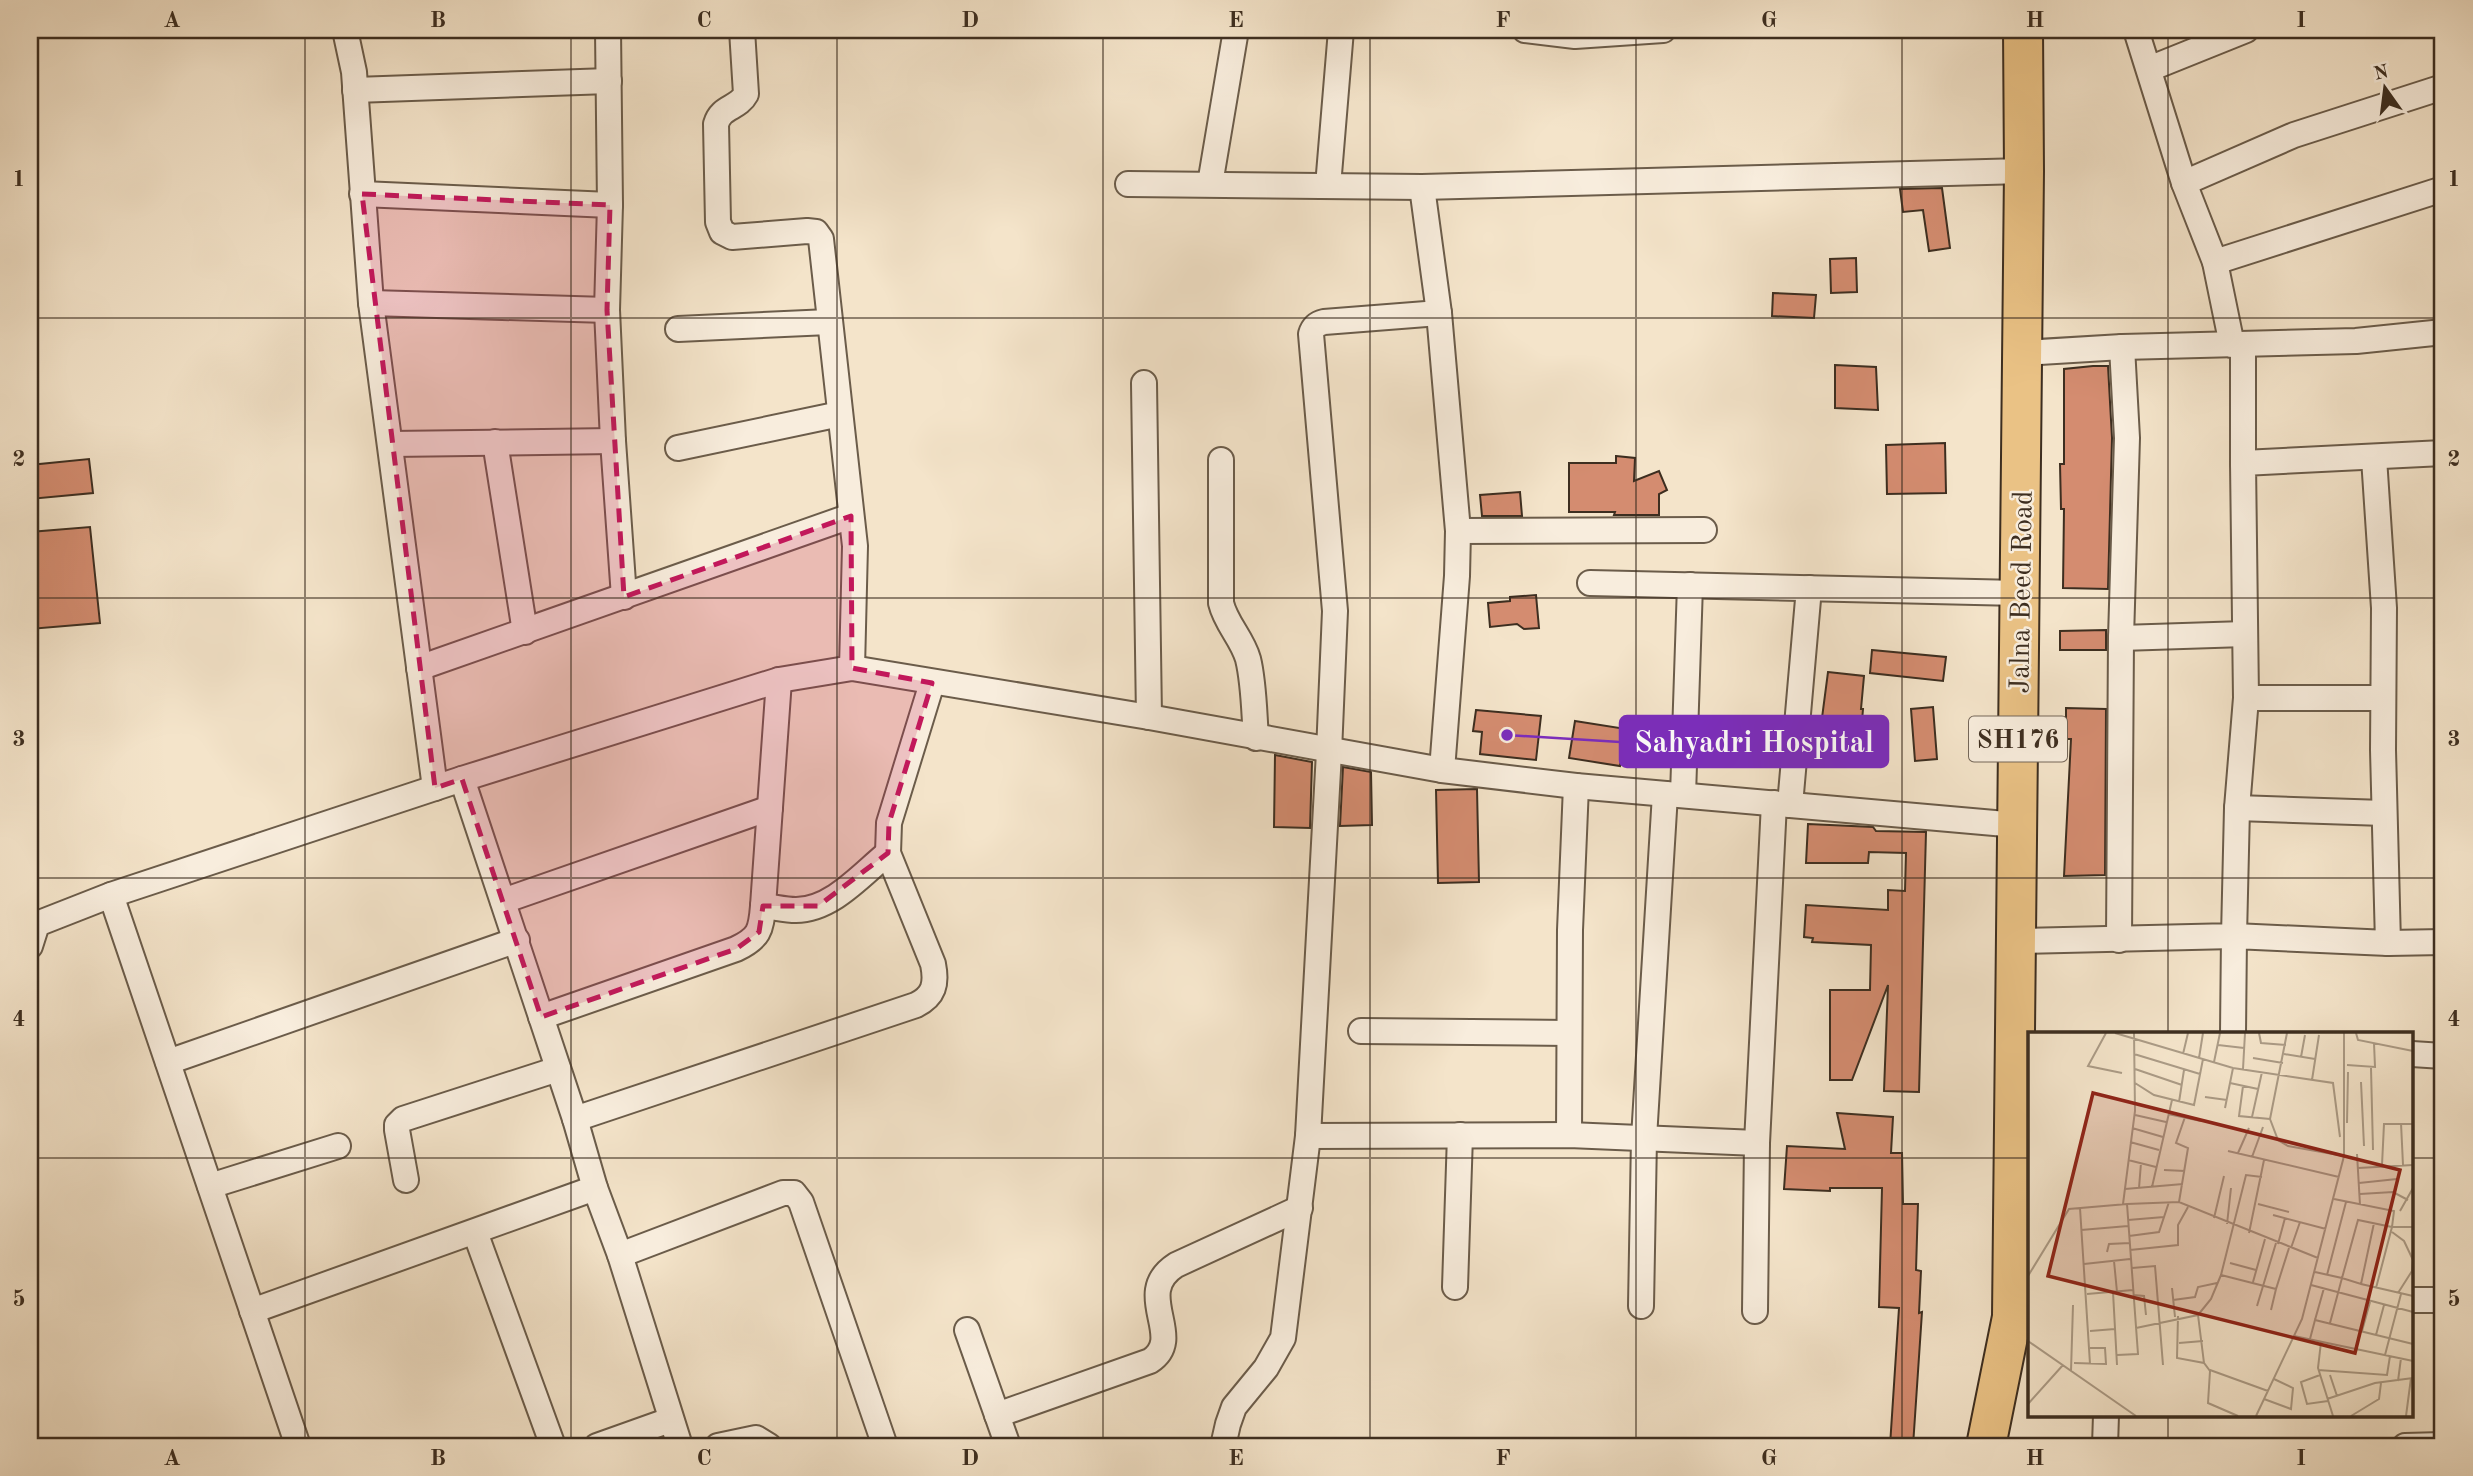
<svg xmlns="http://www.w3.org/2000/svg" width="2473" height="1476" font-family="'Old Standard TT',serif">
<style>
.building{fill:#d48c70;stroke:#3d2e20;stroke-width:2}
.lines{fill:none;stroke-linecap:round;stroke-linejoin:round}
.minor-casing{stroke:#6b5c4a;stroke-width:28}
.primary-casing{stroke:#3d2e20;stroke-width:42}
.minor{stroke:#f8eddd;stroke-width:24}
.primary{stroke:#eac285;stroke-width:38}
.marked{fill:#c2185b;fill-opacity:0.2;stroke:#c2185b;stroke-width:5;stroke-dasharray:14 9;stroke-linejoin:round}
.grid{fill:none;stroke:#3d2e20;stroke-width:2;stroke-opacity:0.55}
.labels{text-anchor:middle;stroke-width:5;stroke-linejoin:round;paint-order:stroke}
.shield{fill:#f8eddd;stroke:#756759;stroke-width:2}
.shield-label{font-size:26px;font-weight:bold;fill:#3d2e20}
.street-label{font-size:28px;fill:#3d2e20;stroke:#f8eddd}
.inset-road{fill:none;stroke:#ab9b86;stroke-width:2}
.view{fill:#8f2418;fill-opacity:0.15;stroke:#8f2418;stroke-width:3.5}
.inset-edge{fill:none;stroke:#3d2e20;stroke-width:3.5}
.leader{fill:none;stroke:#7b2cbf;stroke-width:2.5}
.callout-dot{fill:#7b2cbf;stroke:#f8eddd;stroke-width:2.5}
.callout{fill:#7b2cbf;stroke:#7b2cbf;stroke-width:2.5}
.callout-label{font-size:30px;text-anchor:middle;font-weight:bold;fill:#fff}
.neatline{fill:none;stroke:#3d2e20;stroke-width:2.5}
.grid-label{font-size:23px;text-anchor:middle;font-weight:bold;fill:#3d2e20}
</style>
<rect width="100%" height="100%" fill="#f4e4ca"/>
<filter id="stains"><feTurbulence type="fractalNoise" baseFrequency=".00286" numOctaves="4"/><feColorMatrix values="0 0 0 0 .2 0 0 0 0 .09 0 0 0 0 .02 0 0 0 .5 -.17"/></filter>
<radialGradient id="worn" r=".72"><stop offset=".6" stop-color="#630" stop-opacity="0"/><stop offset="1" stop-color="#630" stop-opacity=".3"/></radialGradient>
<g class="building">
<polygon points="1942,188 1950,248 1929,251 1923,210 1903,212 1900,189"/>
<polygon points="1856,258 1857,292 1831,293 1830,259"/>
<polygon points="1773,293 1816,295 1814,318 1772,316"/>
<polygon points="1835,365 1876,367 1878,410 1835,408"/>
<polygon points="2093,366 2108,366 2112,438 2108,589 2063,588 2064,509 2061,509 2060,464 2064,464 2064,369"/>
<polygon points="1945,443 1946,493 1887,494 1886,445"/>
<polygon points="1616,456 1635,458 1634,481 1659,471 1667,490 1659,494 1659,515 1614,515 1615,512 1569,512 1569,463 1616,463"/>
<polygon points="89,459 93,493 30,499 30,465"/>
<polygon points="1520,492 1522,516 1482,516 1480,495"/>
<polygon points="90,527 100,623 30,629 30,532"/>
<polygon points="1536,595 1539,628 1524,629 1517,624 1490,627 1488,603 1510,601 1510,597"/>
<polygon points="2106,630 2106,650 2060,650 2060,631"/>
<polygon points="1872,650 1946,657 1943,681 1870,673"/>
<polygon points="1828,672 1864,676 1861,709 1863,709 1860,745 1832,743 1830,734 1820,733"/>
<polygon points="1933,707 1937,759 1915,761 1911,709"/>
<polygon points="2066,708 2106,709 2105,875 2064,876 2071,739 2066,739"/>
<polygon points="1476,710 1541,716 1536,760 1480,754 1482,732 1473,731"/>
<polygon points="1575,721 1626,729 1620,766 1569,758"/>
<polygon points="1275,755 1312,762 1310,828 1274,827"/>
<polygon points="1343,767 1371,772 1372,825 1340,826"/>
<polygon points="1477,789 1479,882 1438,883 1436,790"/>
<polygon points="1808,824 1873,827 1876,831 1926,832 1919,1092 1884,1091 1888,985 1852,1080 1830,1080 1830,990 1870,990 1871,945 1812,942 1813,938 1804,937 1806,905 1888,910 1888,890 1905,891 1906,853 1869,852 1868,863 1806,863"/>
<polygon points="1837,1113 1893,1117 1891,1153 1902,1153 1903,1204 1918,1204 1916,1270 1921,1271 1919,1313 1922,1312 1913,1446 1890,1446 1899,1308 1879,1307 1882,1188 1830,1188 1830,1191 1784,1189 1787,1146 1845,1149"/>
</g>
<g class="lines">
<defs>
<g id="minor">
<polyline points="345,30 354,72 371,303 435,788"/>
<polyline points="608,30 610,205 607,310 613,441 624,597"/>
<path d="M742 30 746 94C738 109 721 106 716 124L718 222 722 232 732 237 807 231 816 232 821 239 855 546 852 668"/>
<polyline points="1525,30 1575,36 1663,30"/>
<polyline points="2136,30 2184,183 2215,262 2232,345"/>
<polyline points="2149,69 2246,30"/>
<polyline points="355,90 609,81"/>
<polyline points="2184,183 2294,135 2443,87"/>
<polyline points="1128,184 1422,187 2024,171"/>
<polyline points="1210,184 1236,30"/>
<polyline points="1328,186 1341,30"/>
<polyline points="1422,187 1439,313 1458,531 1457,576 1442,770"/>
<polyline points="362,194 610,205"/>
<polyline points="2215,262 2443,189"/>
<polyline points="371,303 607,310"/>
<path d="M1439 313 1324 322C1316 324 1313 327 1311 334L1335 611 1329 752 1308 1136 1569 1135 1757 1143 1774 803"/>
<polyline points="678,329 829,322"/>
<polyline points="2022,353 2122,347 2356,341 2443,332"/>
<polyline points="1144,383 1149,717"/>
<polyline points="495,442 525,632"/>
<polyline points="391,444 613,441"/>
<polyline points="678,448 840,414"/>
<path d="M1221 460V603C1226 624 1242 638 1248 659 1254 683 1254 712 1256 738"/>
<polyline points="2243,463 2243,345"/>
<polyline points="1458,531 1704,530"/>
<polyline points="1590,583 2019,593"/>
<polyline points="2121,638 2245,634"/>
<polyline points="419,668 851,516"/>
<polyline points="2246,698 2383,698"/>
<polyline points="462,779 575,1119 595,1188 620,1255 680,1446"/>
<polyline points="1683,795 1690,585"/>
<polyline points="1790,805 1809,588"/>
<polyline points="2237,808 2384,813"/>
<polyline points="111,895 298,1446"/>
<polyline points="503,901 770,808"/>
<path d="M763 906C774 907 785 910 796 910 832 910 862 874 888 853"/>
<polyline points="2119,940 2121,638 2127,438 2122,347"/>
<polyline points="2016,941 2234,936 2237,808 2246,698 2243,463 2443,453"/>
<polyline points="2388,943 2443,942"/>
<polyline points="30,946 37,924 111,895 462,779 779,680 852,668 1149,717 1442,770 1576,786 2017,825"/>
<path d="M541 1017 736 949C759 938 761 931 763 906L779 680"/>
<polyline points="1361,1031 1569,1033"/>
<polyline points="2233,1033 2234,936 2388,943 2383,750 2384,608 2374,458"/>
<polyline points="2412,1054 2443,1056"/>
<polyline points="168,1062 517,940"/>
<path d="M575 1119 916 1005C934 996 937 984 933 964L888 853 889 823 932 683"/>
<polyline points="1569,1135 1570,930 1576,786"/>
<polyline points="406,1180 397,1130 397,1125 403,1119 558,1069"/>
<polyline points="210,1186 338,1146"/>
<polyline points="475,1232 553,1446"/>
<polyline points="620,1255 783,1193 794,1193 801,1202 885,1446"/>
<polyline points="1455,1287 1460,1135"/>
<polyline points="2412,1300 2443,1300"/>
<polyline points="1641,1306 1644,1138 1665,794"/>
<polyline points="252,1311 595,1188"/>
<polyline points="1755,1311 1757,1143"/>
<polyline points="967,1330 1008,1446"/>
<path d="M997 1415 1150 1361C1187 1337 1131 1294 1176 1265L1300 1208"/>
<polyline points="597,1446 670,1420"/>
<polyline points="718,1446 756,1438 769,1446"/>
<polyline points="1223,1446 1228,1424 1234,1407 1266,1368 1283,1338 1308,1136"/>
<polyline points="2105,1446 2106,1415"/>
<polyline points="2405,1446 2443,1445"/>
</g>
<polyline id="primary" points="1986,1446 2012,1317 2024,171 2023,30"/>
</defs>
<use href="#minor" class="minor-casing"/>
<use href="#primary" class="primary-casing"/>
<use href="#minor" class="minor"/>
<use href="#primary" class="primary"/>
</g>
<path class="marked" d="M362 194 610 205 607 310 624 597 851 516 852 668 932 683 889 823 888 853 818 906H763L759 932 736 949 541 1017 462 779 435 788Z"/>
<path class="grid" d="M305 30V1446M571 30V1446M837 30V1446M1103 30V1446M1370 30V1446M1636 30V1446M1902 30V1446M2168 30V1033M30 318H2443M30 598H2443M30 878H2443M30 1158H2030M2412 1158H2443M2168 1415V1446"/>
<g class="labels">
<rect class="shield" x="1969" y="716.5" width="98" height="45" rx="5"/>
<g class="shield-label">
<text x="2018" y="748">SH176</text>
</g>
<g class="street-label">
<text transform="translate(2020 592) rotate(-89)" y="10">Jalna Beed Road</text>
</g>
</g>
<g transform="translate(2028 1032)">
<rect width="385" height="385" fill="#f4e4ca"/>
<path class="inset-road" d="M78 1 60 34 94 41M87 1 205 36 305 51 312 105M231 1 233 11 258 13M259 1 242 87 250 108 260 114 316 124M328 1 330 8 385 19M190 13 216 16M106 22 172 42M155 22 160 1M256 22 287 27M273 25 277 3M171 26 175 1M225 26 255 31M186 30 192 1M319 33 347 35 346 11M343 36 345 118M107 37 154 53M215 37 217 1M284 48 291 3M333 50 336 114M107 51 126 63 166 73 175 27M202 51 230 57M215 54 211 84 242 87M177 65 199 68M151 70 156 38M197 76 205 36M140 82 173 89M107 83 138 90M224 85 234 40M319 91 320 40M373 91 375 133M104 96 135 105M102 110 131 118M200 119 311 145M210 121 221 96M329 122 332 173M224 125 235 95M100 128 128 135M354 133 356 92H385M330 136 385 133M136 138 157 139M234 145 218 143 193 243 248 257 261 216M331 151 369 147M124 155 144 68M111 156 113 131M97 157 155 152M332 162 365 160 380 168M151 170 160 116 148 111 157 85M95 172 107 79 106 1M230 172 261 180M52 176 62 332M372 179 385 156M245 183 298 197M186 186 196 144M100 188 136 185M199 192 203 156M53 198 100 194M364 200 376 209 385 228 384 239 370 261M221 201 236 128M101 204 131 200 141 170M250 212 257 186M263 216 272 190M102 218 150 213V193L160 175M79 220 81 212 102 211M86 229 89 260M202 231 228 238M56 232 102 227M104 236 127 234 135 333M287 240 314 246 330 188 364 195 366 179 306 167M299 243 318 170M0 244 41 177 99 172 151 170 290 226M225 250 237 207M333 252 385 264M283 253 385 280M144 256 147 285M348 256 364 195H385M85 260 89 333M59 262 105 258M105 263 116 264 118 283M145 268 167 265 170 255 189 251M229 274 248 211M243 278 248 257M170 283 176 331M150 284 149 326 176 331 182 339 180 371 210 384M287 288 296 256M302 291 314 246 333 252 346 191M108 296 170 283 183 267 193 243M62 299 87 297M334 299 342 270M348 303 356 273M266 304 385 329M282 307 287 288 385 312M0 309 108 384M293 310 290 336 305 384M151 311 175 309M89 323 110 322 99 172M357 323 373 262M46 331 78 332 77 316H62M182 338 240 359M290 338 359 343 362 324M43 339 45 273M292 343 273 350 279 372 300 369M302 343 309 364M370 349 373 326M236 367 263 377 265 356 246 347M299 367 347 351 385 346M0 372 35 333M228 384 274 287 316 124V1M323 384 351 367 353 351M378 384 383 346"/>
<path class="view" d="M65 61 372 138 327 321 20 244Z"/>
<rect width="385" height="385" class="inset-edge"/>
</g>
<path class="leader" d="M1507 735L1620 742"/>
<circle class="callout-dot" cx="1507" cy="735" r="7"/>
<rect class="callout" x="1620" y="716" width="268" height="51" rx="7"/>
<g class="callout-label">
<text x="1754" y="752">Sahyadri Hospital</text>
</g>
<rect width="2473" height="1476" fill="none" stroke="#f4e4ca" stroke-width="77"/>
<g transform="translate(2385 88) rotate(346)" stroke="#f8eddd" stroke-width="5" paint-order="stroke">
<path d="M0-5L12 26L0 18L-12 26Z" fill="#3d2e20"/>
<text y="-10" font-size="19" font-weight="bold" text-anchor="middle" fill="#3d2e20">N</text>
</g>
<rect x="38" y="38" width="2396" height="1400" class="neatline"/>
<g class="grid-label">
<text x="172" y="27">A</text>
<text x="438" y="27">B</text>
<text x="704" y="27">C</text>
<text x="970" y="27">D</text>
<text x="1236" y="27">E</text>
<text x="1503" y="27">F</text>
<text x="1769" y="27">G</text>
<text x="2035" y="27">H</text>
<text x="2301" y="27">I</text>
<text x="19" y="186">1</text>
<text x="2454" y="186">1</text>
<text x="19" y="466">2</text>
<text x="2454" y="466">2</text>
<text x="19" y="746">3</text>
<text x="2454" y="746">3</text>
<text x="19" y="1026">4</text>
<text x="2454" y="1026">4</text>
<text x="19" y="1306">5</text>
<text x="2454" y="1306">5</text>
<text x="172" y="1465">A</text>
<text x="438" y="1465">B</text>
<text x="704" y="1465">C</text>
<text x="970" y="1465">D</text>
<text x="1236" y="1465">E</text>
<text x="1503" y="1465">F</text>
<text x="1769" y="1465">G</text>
<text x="2035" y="1465">H</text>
<text x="2301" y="1465">I</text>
</g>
<rect width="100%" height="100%" filter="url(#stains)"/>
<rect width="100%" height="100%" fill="url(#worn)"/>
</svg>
